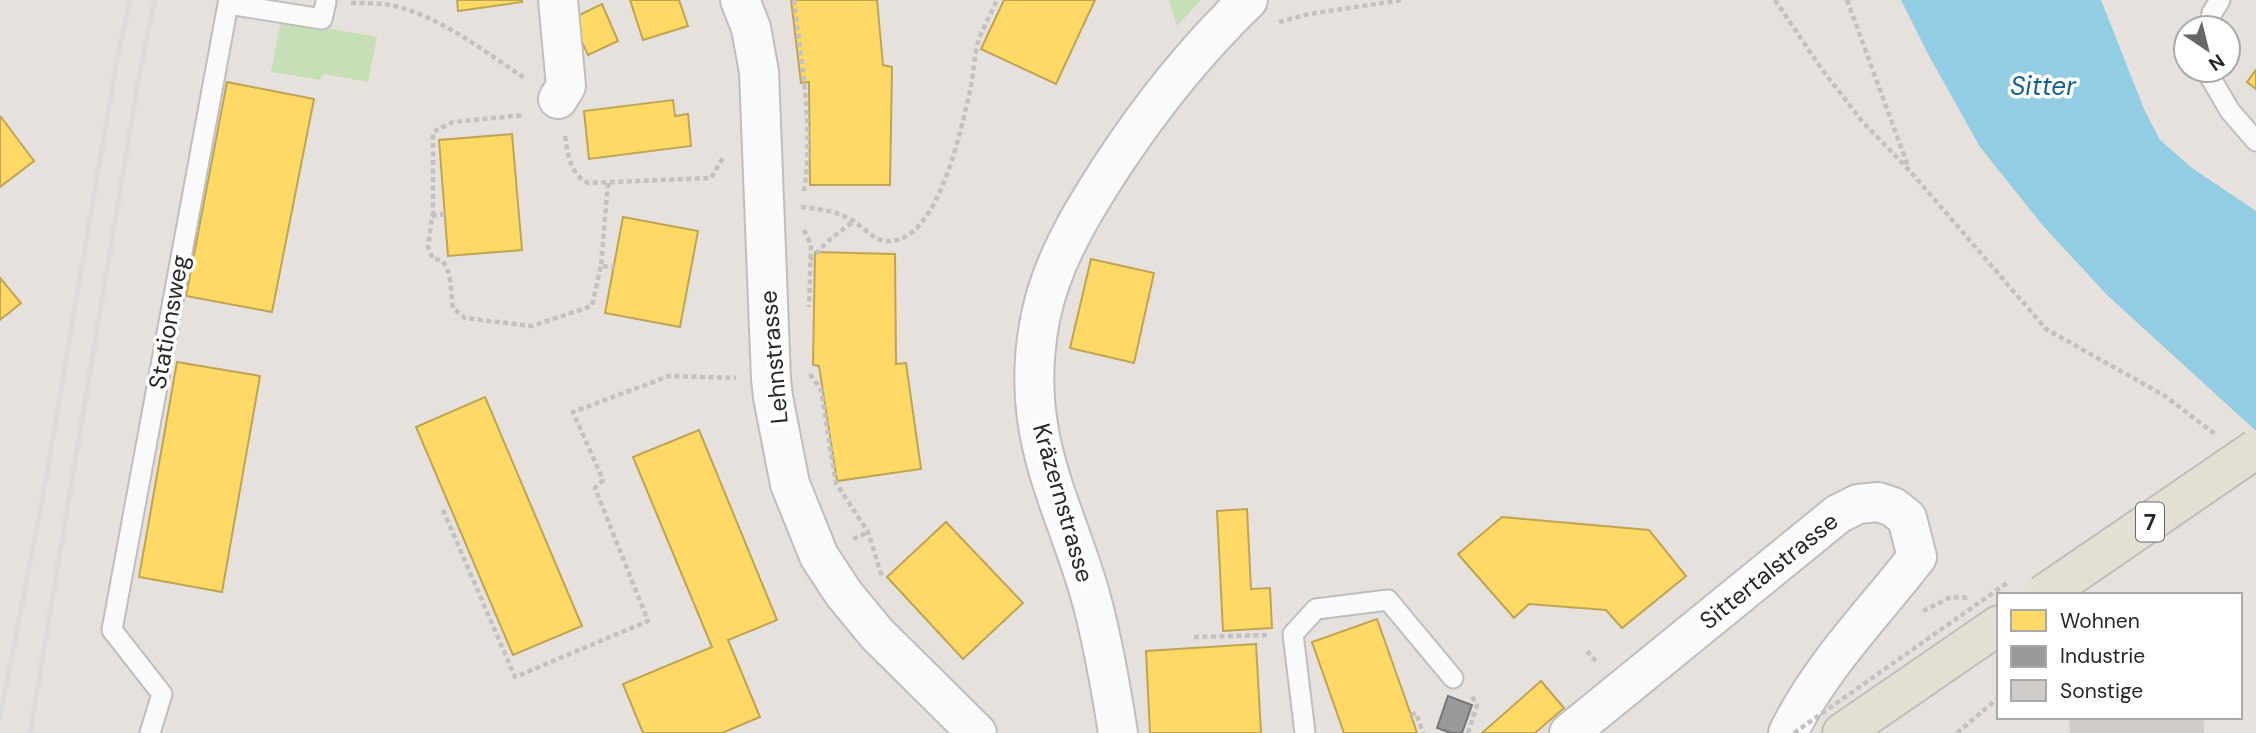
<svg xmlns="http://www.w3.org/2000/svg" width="2256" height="733" font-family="'DM Sans',sans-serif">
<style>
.green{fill:#c7dfb7}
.water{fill:#93cde3}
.homes{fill:#ffd966;stroke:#bea453;stroke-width:2}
.industry{fill:#999;stroke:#777;stroke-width:2}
.building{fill:#cecbc8;stroke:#d0cdc9;stroke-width:2}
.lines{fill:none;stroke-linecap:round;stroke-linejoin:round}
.lane-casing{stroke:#bfbdbd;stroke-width:23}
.street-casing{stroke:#bfbdbd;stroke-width:42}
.secondary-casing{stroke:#bfbdbd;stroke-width:42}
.primary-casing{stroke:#bfbdbb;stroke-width:42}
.path{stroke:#c2c2c1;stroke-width:4.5;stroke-dasharray:5 3.5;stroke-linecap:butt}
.lane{stroke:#fbfafa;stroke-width:19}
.street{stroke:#fbfafa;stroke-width:38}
.secondary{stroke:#fbfafa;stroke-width:38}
.primary{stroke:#e3e0d3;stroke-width:38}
.rail{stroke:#dcdbdc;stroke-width:5}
.primary-bridge-casing{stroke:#bfbdbb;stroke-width:42;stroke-linecap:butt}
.path-bridge{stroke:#c2c2c1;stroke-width:4.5;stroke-dasharray:5 3.5;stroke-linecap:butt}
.primary-bridge{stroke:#e3e0d3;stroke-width:38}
.labels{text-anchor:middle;stroke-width:7;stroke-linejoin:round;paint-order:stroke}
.shield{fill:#fff;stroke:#686868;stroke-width:2}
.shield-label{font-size:23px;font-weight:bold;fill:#272727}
.street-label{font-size:24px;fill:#272727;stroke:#fff}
.water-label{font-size:26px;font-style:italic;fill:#15618d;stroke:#fff}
</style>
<rect width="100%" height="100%" fill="#e6e1dc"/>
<g class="green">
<polygon points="1169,0 1201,0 1177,26"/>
<polygon points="281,20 377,37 368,82 324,74 320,80 271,72"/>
</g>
<polygon class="water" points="1901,0 2101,0 2144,109 2160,140 2192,168 2256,211 2256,431 2107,295 2044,227 1980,147 1928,54"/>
<g class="homes">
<polygon points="457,0 522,0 522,2 458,11"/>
<polygon points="630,0 679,0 688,26 643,40"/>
<polygon points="791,0 877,0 883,65 892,67 890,185 810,185 809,82 801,83"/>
<polygon points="1004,0 1095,0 1056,84 981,49"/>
<polygon points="602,4 618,41 588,55 571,19"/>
<polygon points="2256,70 2256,89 2247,82"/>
<polygon points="227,82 314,99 272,312 186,296"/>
<polygon points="673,100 675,116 688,114 691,146 589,159 584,111"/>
<polygon points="1,117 34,161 0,187 0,118"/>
<polygon points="512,134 522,250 448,256 439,140"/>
<polygon points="623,217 698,231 680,327 605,313"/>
<polygon points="815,252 895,254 896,364 906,363 921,469 837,481 819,366 813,365"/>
<polygon points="1091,259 1154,273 1134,363 1070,348"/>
<polygon points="0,278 21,303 0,320"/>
<polygon points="177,362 260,376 222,592 139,577"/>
<polygon points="485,397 582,626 513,655 416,427"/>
<polygon points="699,430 777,620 728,640 760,717 722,733 643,733 623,684 712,647 633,457"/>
<polygon points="1247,509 1251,589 1270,588 1272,628 1223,631 1217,511"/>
<polygon points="1502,517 1649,530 1686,576 1622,628 1606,610 1529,604 1514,618 1458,554"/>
<polygon points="946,522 1023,603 963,659 887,577"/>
<polygon points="1377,619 1411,715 1417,733 1344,733 1312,642"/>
<polygon points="1256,644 1261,733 1150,733 1146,651"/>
<polygon points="1541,681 1564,708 1535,733 1482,733"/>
</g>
<polygon class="industry" points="1448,696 1472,705 1462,733 1451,733 1437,728"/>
<polygon class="building" points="2203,717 2203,733 2071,733 2070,719"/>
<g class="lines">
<defs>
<g id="lane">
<polyline points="2209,28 2212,13 2220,0"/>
<polyline points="2206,70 2230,111 2256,141"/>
<polyline points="150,733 162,694 112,630 228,4 322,19 326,2"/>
<polyline points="1305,733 1293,634 1316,609 1388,600 1453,678"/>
</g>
<g id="street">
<polyline points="558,0 566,86 558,99"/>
<polyline points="740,0 751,28 759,72 771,379 773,397 790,484 819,556 844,594 877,634 977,733"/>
<path d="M1569 733 1838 514 1858 504 1878 502 1893 507 1907 518 1917 557C1873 614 1820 667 1788 733"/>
</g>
<path id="secondary" d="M1118 733C1111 688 1103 642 1091 598 1076 542 1049 488 1039 431 1030 382 1034 327 1051 280 1066 238 1090 200 1114 163 1153 104 1197 49 1248 0"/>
<polyline id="primary" points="1842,733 1999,625"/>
</defs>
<use href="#lane" class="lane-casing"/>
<use href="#street" class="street-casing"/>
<use href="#secondary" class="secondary-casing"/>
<use href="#primary" class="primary-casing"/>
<g class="path">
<path d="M794 0C801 62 814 128 804 191"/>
<polyline points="1775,0 1821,68 1861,120 1910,171 2046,329 2165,396 2215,434"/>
<polyline points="1847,0 1908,166"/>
<path d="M351 3C362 3 373 3 384 4 436 12 483 51 526 79"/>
<polyline points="1279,22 1309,14 1402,0"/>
<path d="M565 136C568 155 570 174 588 183L711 178 724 156"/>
<polyline points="608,183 601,266 614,267"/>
<path d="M801 207C820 209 836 211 852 220 866 228 875 244 893 241 940 234 961 129 970 91 974 74 974 55 979 39 984 26 991 13 997 0"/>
<path d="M445 214 432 216 428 247 433 259 441 260C453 271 450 292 453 308L465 318 532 326 592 306 601 266"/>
<polyline points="433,216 433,132 453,122 524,115"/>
<polyline points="804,230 811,245 809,307"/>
<polyline points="810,260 828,241 854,221"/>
<polyline points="810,374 821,390 836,483 868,532 882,577"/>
<polyline points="443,510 515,677 648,621 595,488 603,480 573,412 669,376 736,378"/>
<polyline points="853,539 868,532"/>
<polyline points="1923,611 1951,597 1970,598"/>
<polyline points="1194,637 1268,635"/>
<polyline points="1587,651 1598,664"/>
<polyline points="1411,715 1416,713 1423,733"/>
<polyline points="1468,733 1477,705 1471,695"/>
<polyline points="1957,733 1999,697"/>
</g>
<use href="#lane" class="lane"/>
<use href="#street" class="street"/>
<use href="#secondary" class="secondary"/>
<use href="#primary" class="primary"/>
<g class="rail">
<polyline points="0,717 42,501 117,60 130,0"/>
<polyline points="30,733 141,65 155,0"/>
</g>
<defs>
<polyline id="primary-bridge" points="2043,595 2256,449"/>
</defs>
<use href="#primary-bridge" class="primary-bridge-casing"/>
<polyline class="path-bridge" points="1794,733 2007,583"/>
<use href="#primary-bridge" class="primary-bridge"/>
</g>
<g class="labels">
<rect class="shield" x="2136" y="502.5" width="28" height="39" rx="5"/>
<g class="shield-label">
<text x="2150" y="530">7</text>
</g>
<g class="street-label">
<text transform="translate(169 322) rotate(-80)" y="8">Stationsweg</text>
<text transform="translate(774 357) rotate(-95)" y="8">Lehnstrasse</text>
<text transform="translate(1063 503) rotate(74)" y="8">Kräzernstrasse</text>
<text transform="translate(1769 571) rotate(-39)" y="8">Sittertalstrasse</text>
</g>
<g class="water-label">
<text x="2043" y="95">Sitter</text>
</g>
</g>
<rect x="1997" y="593" width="245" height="126" fill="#ffffff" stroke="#a9a9a9" stroke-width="2"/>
<rect x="2011" y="610" width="35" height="21" fill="#ffd966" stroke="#a9a9a9" stroke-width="2"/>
<text x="2060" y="628" font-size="21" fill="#272727">Wohnen</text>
<rect x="2011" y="646" width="35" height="21" fill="#999999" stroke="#a9a9a9" stroke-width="2"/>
<text x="2060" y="663" font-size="21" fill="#272727">Industrie</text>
<rect x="2011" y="680" width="35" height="21" fill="#cecbc8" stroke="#a9a9a9" stroke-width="2"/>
<text x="2060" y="698" font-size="21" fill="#272727">Sonstige</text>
<g transform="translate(2207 49) rotate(145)"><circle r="33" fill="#ffffff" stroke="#a9a9a9" stroke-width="2"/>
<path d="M0-5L12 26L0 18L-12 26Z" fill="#6a6866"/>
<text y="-10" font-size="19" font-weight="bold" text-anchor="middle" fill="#272727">N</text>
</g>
</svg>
